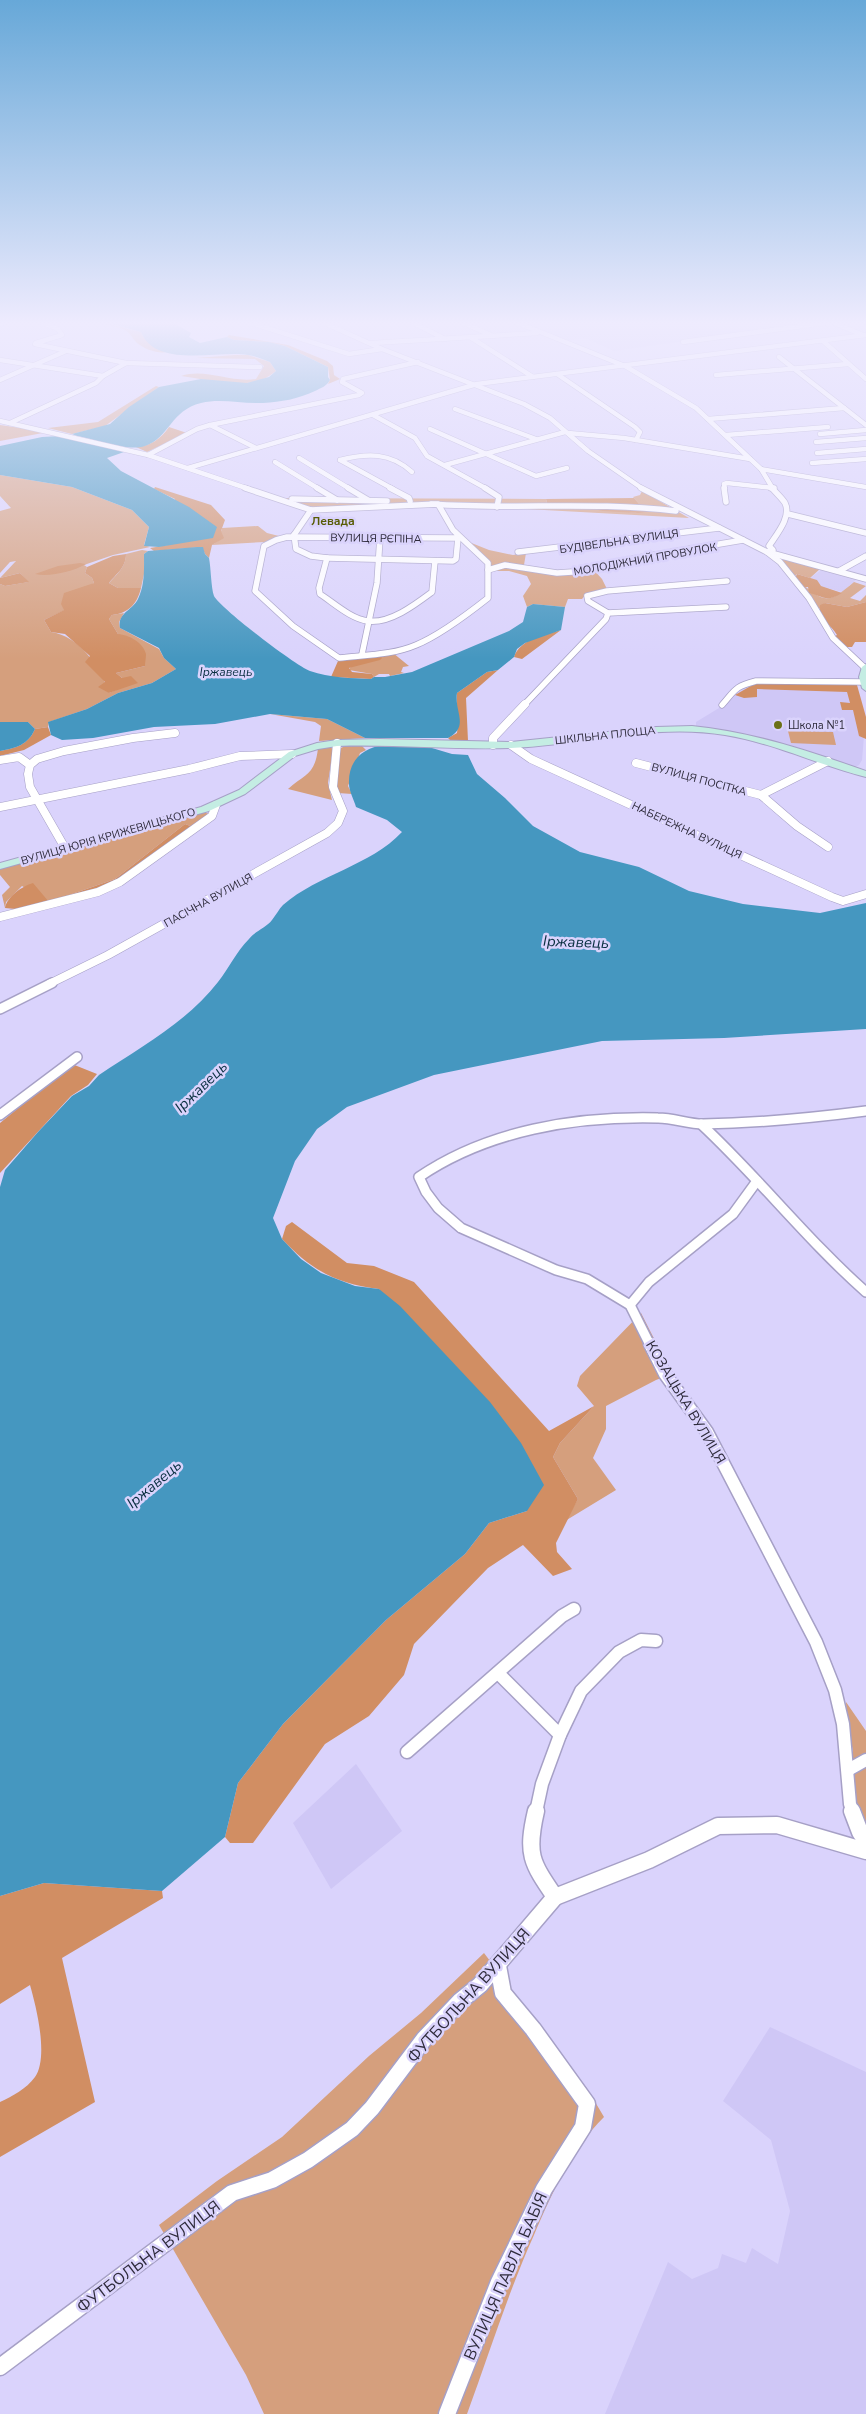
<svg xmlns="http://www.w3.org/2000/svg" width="866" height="2414" font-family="'Nunito Sans',sans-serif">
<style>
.built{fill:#cfc7f6}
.green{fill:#d59f7d}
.forest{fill:#d18e63}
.water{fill:#4597c0}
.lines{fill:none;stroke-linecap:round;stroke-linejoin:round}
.street-far5-casing{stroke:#a6a0c6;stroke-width:5.5}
.street-far4-casing{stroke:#a6a0c6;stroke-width:7}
.street-far3-casing{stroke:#a6a0c6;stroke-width:9}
.street-far2-casing{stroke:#a6a0c6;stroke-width:12}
.street-far1-casing{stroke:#a6a0c6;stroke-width:15}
.street-casing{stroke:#a6a0c6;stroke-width:19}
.secondary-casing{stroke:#a6a0c6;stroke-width:2}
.street-far5{stroke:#fff;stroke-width:4.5}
.street-far4{stroke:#fff;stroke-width:5.5}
.street-far3{stroke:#fff;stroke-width:8}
.street-far2{stroke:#fff;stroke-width:9}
.street-far1{stroke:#fff;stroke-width:12}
.street{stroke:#fff;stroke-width:16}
.secondary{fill:#c4ede3;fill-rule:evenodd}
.poi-dot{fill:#6b7016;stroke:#dad3fc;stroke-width:2}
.labels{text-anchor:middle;stroke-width:5;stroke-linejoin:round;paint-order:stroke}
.far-street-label{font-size:11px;fill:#2e2b3b;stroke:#dad3fc}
.far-poi-label{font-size:11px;fill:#2e2b3b;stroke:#dad3fc;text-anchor:start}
.far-neighbourhood-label{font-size:12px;font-weight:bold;fill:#585c04;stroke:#dad3fc}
.far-water-label{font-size:12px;font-style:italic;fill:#082e3f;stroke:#dad3fc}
.street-label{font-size:14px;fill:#2e2b3b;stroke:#dad3fc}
.water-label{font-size:15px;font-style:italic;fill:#082e3f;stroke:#dad3fc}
.near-street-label{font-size:16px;fill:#2e2b3b;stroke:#dad3fc}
</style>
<rect width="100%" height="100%" fill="#dad3fc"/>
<g class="built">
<polygon points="518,321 827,321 614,351 585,338 566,341"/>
<polygon points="821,570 857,579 842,592 805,582"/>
<polygon points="755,683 848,686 864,736 862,760 859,765 853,768 793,746 757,738 696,728 696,722 724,705 732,692"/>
<polygon points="356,1764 402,1831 331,1889 293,1823"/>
<polygon points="770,2027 866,2072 866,2414 605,2414 668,2262 692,2279 718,2268 722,2254 746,2263 752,2248 778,2264 790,2211 771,2140 723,2101"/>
</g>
<g class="green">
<path d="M96 321 141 332C146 344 156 347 167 352 158 354 144 349 137 343 132 338 130 332 123 329 114 325 104 325 96 321Z"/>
<path d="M235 355H248L270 362 276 371C251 393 211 380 181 376 206 368 230 383 256 379L264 366 255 359 196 358Z"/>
<polygon points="156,386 159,387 105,426 72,434 48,428 98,422"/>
<polygon points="0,425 48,432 0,441"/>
<path d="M0 475 72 487 132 510 149 527 144 545 150 547 113 555 84 565 87 567 85 573 92 578 94 583C81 591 68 588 62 604L65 610 44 620 51 632C79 636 100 666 109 693L116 690 122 678 116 673 145 666 144 661 118 634 109 619 112 615 124 613 119 622 120 628 159 649 164 658 176 669 152 683 118 693 87 709 49 722 48 727 35 729 28 722H0V584L5 586 28 582 20 573 0 578 16 561 10 562 0 573V511L11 508 0 496Z"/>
<polygon points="642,491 689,518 451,505 307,511 273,498 546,499 547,503 638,513 641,506 633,497 640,495"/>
<polygon points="258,526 267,533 279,536 265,542 212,545 218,541 222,528"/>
<polygon points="459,538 489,550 513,555 526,553 524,565 555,571 591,567 602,579 607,589 586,594 582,599 568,599 565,607 533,604 527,607 523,596 531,584 527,576 509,571 492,571"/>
<path d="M142 550 148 551 144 554V574L141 588H118L109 583C117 574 126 567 126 554Z"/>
<polygon points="773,556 821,568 810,578 797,574 795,576"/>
<path d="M854 582 866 586 850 598 860 601 866 595V602L847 607 825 603 819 609 800 583C825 601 826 606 854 582Z"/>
<path d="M393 653 409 666 403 667 401 672 404 673 390 676 389 674H379L374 677 372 674 349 670 351 666C366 665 378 655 393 653Z"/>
<polygon points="270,714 327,719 365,738 319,741 321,726 315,722"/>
<polygon points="788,731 833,732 836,745 791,743"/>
<polygon points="347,745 361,745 366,750 360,753 348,786 352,794 338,793 334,783 339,749"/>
<path d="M328 746 333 749 328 783 332 800 288 789C306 773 315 775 318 748Z"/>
<polygon points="203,812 209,814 193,827 185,824 115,879 49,902 22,886 6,902 5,908 2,895 10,887 0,875 0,869"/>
<polygon points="641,1313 672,1374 656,1380 606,1406 606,1429 593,1458 616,1490 565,1521 578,1499 553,1457 560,1443 594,1406 577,1386 580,1376"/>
<polygon points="846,1702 866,1731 866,1827 853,1797 853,1751 847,1724"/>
<path d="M484 1953 588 2090 604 2117C571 2150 552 2193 534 2235 508 2293 489 2354 467 2414H264L246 2375 159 2225 217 2181 282 2137 369 2056 421 2013Z"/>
</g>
<g class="forest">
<polygon points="229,335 288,345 327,361 333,366 334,375 340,379 328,384 330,380 328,367 285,346 269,342 234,340 227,337"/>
<path d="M169 427 187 433 147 452 136 447C150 446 161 439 169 427Z"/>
<polygon points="155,487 211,505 225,520 221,531 224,538 212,545 209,558 205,554 202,547 154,551 150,548 168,545 175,499 154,489"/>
<polygon points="634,498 641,506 652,511 638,513 603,511 598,510 593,504 547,503 546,499"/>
<path d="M126 554C126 568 116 574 109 583L118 588H141C137 604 129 613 112 615L109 619 118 634C129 635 143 642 146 654 146 658 145 662 145 666L116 673 122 678 131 676 138 683 109 693 98 687 105 682 85 662 90 656 65 634 51 632 44 620 64 610 61 604 64 593 94 583 92 578 85 573 87 567 113 556Z"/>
<path d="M80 563 86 564C72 572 50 577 35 574L58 566Z"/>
<polygon points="20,573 29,582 5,586 0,584 0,578"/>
<path d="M797 574 817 580 821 586 842 593C826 603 823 596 809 593L808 587H804L795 578Z"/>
<path d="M866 602V642H855L852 647H844L833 637 837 635C832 625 817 619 820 605L825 603 847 607Z"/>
<path d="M561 630 522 659 514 657C520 639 545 635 561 630Z"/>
<polygon points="380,655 382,658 380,660 349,668 352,672 372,674 374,677 371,679 331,677 338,661"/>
<path d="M498 670 466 698 468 741 450 740 448 738 457 733C460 716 455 709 457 693L487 672Z"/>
<polygon points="756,683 857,685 866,717 866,739 859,736 853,710 842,710 840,702 850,703 847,692 757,689 757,697 744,698 735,695"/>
<path d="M48 727 51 735 24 750 0 756V751C16 748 28 745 35 729Z"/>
<path d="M185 824 193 827 119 881 92 892 26 910 5 908C7 897 22 886 33 883L49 902 115 879Z"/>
<polygon points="72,1064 97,1074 88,1085 71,1096 0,1173 0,1123"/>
<path d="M292 1222 347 1263 374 1266 414 1282 549 1431 594 1406 560 1443 553 1457 578 1499 556 1543 557 1552 572 1569 553 1576 523 1545 488 1568 414 1644 404 1675 369 1716 325 1744 253 1843H230L225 1837 238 1783 283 1724 386 1620 465 1554 489 1523 527 1511 379 1289C337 1284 311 1270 282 1239L286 1226Z"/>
<path d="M44 1883 162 1891 163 1898 62 1958 95 2102 0 2157V2102C13 2096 26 2089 35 2077 49 2057 36 2006 30 1985L0 2004V1896Z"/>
</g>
<g class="water">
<path d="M103 321H170L191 333 189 337 200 343 227 337 234 340 269 342 285 346 328 367V377L330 380C327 386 321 388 315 391 298 399 281 402 263 403 242 404 221 398 201 403 171 410 169 438 145 446 128 452 94 439 77 436L72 434 110 424 129 407 159 387 201 379 247 383 269 377 276 371 270 362C263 359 256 356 248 355 218 350 156 369 141 332Z"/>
<polygon points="60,436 124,452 107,458 121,471 189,507 217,527 213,538 159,547 144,546 149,527 132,510 72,487 0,475 0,446 42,437"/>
<path d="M197 547H203L205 554 209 558C211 568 211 588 214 596 220 608 296 666 310 671 330 678 350 678 371 679L374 677H385L412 672 509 631 523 622 527 607 533 604 565 607 561 630 525 643 517 649 514 657 498 670 487 672 457 693C454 712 470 726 448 738H365L327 719 270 714 215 724 154 727 93 738 62 740 51 735 48 722 87 709 118 693 152 683 176 669 164 658 159 648 120 628C117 613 133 610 138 599 145 585 144 569 144 554L148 551Z"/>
<path d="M0 722H28L35 729C28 745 16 748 0 751Z"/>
<path d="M384 745 432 748 452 754 468 755 477 774 505 798 533 826 580 852 639 867 689 891 743 904 820 913 866 903V1029L724 1038 602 1041 434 1075 347 1107 317 1129 295 1161 273 1218 282 1239 301 1259 321 1273 355 1286 379 1289 400 1306 490 1402 521 1443 544 1485 527 1511 489 1523 465 1554 386 1620 283 1724 238 1783 225 1837 162 1891 44 1883 0 1896V1187L5 1170 38 1132 72 1096 89 1086 99 1075C141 1047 187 1022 218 982 229 968 236 952 249 939 255 931 266 928 272 920 276 915 279 909 283 905 319 874 370 866 402 832L387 820 356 807C354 800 349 791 349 784 348 761 362 748 384 745Z"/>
</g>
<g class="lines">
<defs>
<g id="street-far5">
<polyline points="245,321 349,354 382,349"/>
<polyline points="320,321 382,349 524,404 550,418 588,451 643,489"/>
<polyline points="410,321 445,339"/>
<polyline points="459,321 493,336"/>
<polyline points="513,321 625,366 696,408 761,469 773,489"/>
<polyline points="0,324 8,321"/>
<polyline points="470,337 533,377"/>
<polyline points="823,341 866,379"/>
<polyline points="683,342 832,322 863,335"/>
<polyline points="36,343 62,335 58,329 38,321"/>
<polyline points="372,343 537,333"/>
<polyline points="35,344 126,363 103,376"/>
<polyline points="779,357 866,425"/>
<polyline points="0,360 103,376 96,383 10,423"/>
<polyline points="126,363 260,367"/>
<polyline points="557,374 635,427 640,432 636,440"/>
<polyline points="716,375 848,364"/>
<polyline points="0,380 66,351"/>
<polyline points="455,409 536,439"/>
<polyline points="373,415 415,438 427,456 487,489"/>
<polyline points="708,419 844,408"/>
<polyline points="0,421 148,455 249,489"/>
<polyline points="210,425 256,448"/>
<polyline points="430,429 536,476 567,468"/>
<polyline points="568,433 624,438 750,459"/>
<polyline points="820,434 866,430"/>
<polyline points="726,435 828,427"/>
<polyline points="816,442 866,438"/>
<polyline points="817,453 866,449"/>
<polyline points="148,455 197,429 210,425 359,395 362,393 342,382 343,379 418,362"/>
<polyline points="299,458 350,489"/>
<polyline points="340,460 393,489"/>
<path d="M340 460C367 453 390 452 412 472"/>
<polyline points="275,462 319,489"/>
<polyline points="812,463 866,459"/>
<polyline points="445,465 565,432"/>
<polyline points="188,468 477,384 866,335"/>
<polyline points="761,469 866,487"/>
<polyline points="725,489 724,484 727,483 774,488"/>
</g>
<g id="street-far4">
<path d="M245 488 311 510 438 504 453 530 488 563V598C469 613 438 636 416 645 393 655 364 655 339 658L293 626 255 591 264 546 276 540 287 537 458 538"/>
<polyline points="317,488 337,500"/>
<polyline points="348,488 368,500"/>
<polyline points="390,488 409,498 410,501"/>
<polyline points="485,488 499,497 497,507"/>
<polyline points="641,488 767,552 780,562 809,598 833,638 865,668"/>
<polyline points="724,488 726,502"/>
<polyline points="771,488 774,488"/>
<polyline points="292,499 387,501"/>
<path d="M431 504C513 510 594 501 676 511"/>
<polyline points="788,514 866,533"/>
<path d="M294 535 296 549 311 556 327 558 319 588 320 594C334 603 351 619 368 621 390 624 416 604 432 592L435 561"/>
<polyline points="294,535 311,510"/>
<polyline points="518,552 719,528"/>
<path d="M767 552 773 550 769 546C776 535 792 517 785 503 782 498 776 493 772 488"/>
<polyline points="771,553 866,579"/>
<polyline points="327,558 453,561 456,559 458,538"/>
<polyline points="488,570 505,565 557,573 587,571 637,558 743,540"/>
<polyline points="839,571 866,556"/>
<polyline points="608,613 588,601 587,596 607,591 727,581"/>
<polyline points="608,613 726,607"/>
<polyline points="362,654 377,583 380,538"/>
<polyline points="524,705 606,619 608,613"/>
<path d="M722 705C736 689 734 687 756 681L864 682"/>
</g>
<g id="street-far3">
<polyline points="493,745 493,738 525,704"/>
<polyline points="511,745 531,759 832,897 843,901 866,894"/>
<polyline points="0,760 19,757 30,765"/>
<polyline points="636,763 761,795 828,761"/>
<polyline points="761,795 797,826 828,847"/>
<polyline points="0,807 189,769 240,756 292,754"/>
<polyline points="65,848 30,787 28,774 30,765 37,759 64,751 133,738 175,733"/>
<polyline points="0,917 98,892 120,882 212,816 216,805"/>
<polyline points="49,984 108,955 327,833 338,823 343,811 333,787 337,743"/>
</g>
<g id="street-far2">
<polyline points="0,1009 52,983"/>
<polyline points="0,1115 77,1057"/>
<path d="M701 1124C759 1178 807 1240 866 1292"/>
<polyline points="630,1305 649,1282 733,1214 757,1181"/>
<path d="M650 1345 630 1305 587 1279 556 1270 461 1228 438 1208 426 1192 419 1177C488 1130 576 1116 658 1118 674 1118 688 1124 703 1124 758 1123 812 1118 866 1111"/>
</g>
<g id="street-far1">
<polyline points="650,1344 665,1374 707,1432 816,1642 835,1690 843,1724 850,1804 853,1812"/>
<polyline points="498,1673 560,1735"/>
<polyline points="407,1752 562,1616 574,1609"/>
<polyline points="848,1770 866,1760"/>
<polyline points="536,1812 542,1784 560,1735 581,1691 619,1652 641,1640 656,1641"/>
</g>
<g id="street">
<polyline points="852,1811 860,1832 866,1841"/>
<polyline points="555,1897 649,1860 718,1826 777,1825 866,1851"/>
<path d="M0 2367 232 2193 272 2180 308 2160 352 2129 372 2108 424 2039 460 2001 480 1985 555 1897C531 1862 526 1854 536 1811"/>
<polyline points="447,2414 499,2282 544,2189 583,2127 587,2104 533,2029 503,1993 498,1966"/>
</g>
<g id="secondary">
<polygon points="866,664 866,691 862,688 859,677 862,667"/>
<path d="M692 726C753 732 809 751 866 771V777C818 765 774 743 725 735 654 723 582 745 511 748 453 750 395 744 337 746L318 749 295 756 245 794 209 811 0 869V863L201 807 239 790 289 752 317 743 337 740 380 739 511 742 656 727Z"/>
</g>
</defs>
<use href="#street-far5" class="street-far5-casing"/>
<use href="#street-far4" class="street-far4-casing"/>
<use href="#street-far3" class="street-far3-casing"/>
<use href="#street-far2" class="street-far2-casing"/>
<use href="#street-far1" class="street-far1-casing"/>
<use href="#street" class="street-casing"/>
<use href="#secondary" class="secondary-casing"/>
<use href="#street-far5" class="street-far5"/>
<use href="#street-far4" class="street-far4"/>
<use href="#street-far3" class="street-far3"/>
<use href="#street-far2" class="street-far2"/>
<use href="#street-far1" class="street-far1"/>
<use href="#street" class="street"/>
<use href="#secondary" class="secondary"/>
</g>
<linearGradient id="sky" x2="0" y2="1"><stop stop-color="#67a8d8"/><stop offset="0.49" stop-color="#eeebfe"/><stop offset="1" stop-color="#eeebfe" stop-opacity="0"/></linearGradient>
<rect width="866" height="659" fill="url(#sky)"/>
<circle class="poi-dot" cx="778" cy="725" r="5"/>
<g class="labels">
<g class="far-street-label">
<text transform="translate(376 538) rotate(1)" y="4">ВУЛИЦЯ РЄПІНА</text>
<text transform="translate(619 541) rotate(-8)" y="4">БУДІВЕЛЬНА ВУЛИЦЯ</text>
<text transform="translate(645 559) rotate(-10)" y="4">МОЛОДІЖНИЙ ПРОВУЛОК</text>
<text transform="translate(605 735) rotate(-6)" y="4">ШКІЛЬНА ПЛОЩА</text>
<text transform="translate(699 779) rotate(15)" y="4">ВУЛИЦЯ ПОСІТКА</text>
<text transform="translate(687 830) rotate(25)" y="4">НАБЕРЕЖНА ВУЛИЦЯ</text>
<text transform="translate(108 836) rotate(-16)" y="4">ВУЛИЦЯ ЮРІЯ КРИЖЕВИЦЬКОГО</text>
<text transform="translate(208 900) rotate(-29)" y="4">ПАСІЧНА ВУЛИЦЯ</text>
</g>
<g class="far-poi-label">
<text x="788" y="729">Школа №1</text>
</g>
<g class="far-neighbourhood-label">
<text x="333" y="525">Левада</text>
</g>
<g class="far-water-label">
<text x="226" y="676">Іржавець</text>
</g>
<g class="street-label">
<text transform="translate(686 1402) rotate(59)" y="5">КОЗАЦЬКА ВУЛИЦЯ</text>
</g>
<g class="water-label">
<text transform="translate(576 942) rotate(2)" y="5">Іржавець</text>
<text transform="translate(201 1087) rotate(-44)" y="5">Іржавець</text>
<text transform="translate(154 1484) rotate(-40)" y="5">Іржавець</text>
</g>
<g class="near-street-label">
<text transform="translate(468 1995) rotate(-48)" y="6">ФУТБОЛЬНА ВУЛИЦЯ</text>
<text transform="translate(148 2256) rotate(-37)" y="6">ФУТБОЛЬНА ВУЛИЦЯ</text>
<text transform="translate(505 2276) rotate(-66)" y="6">ВУЛИЦЯ ПАВЛА БАБІЯ</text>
</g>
</g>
</svg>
